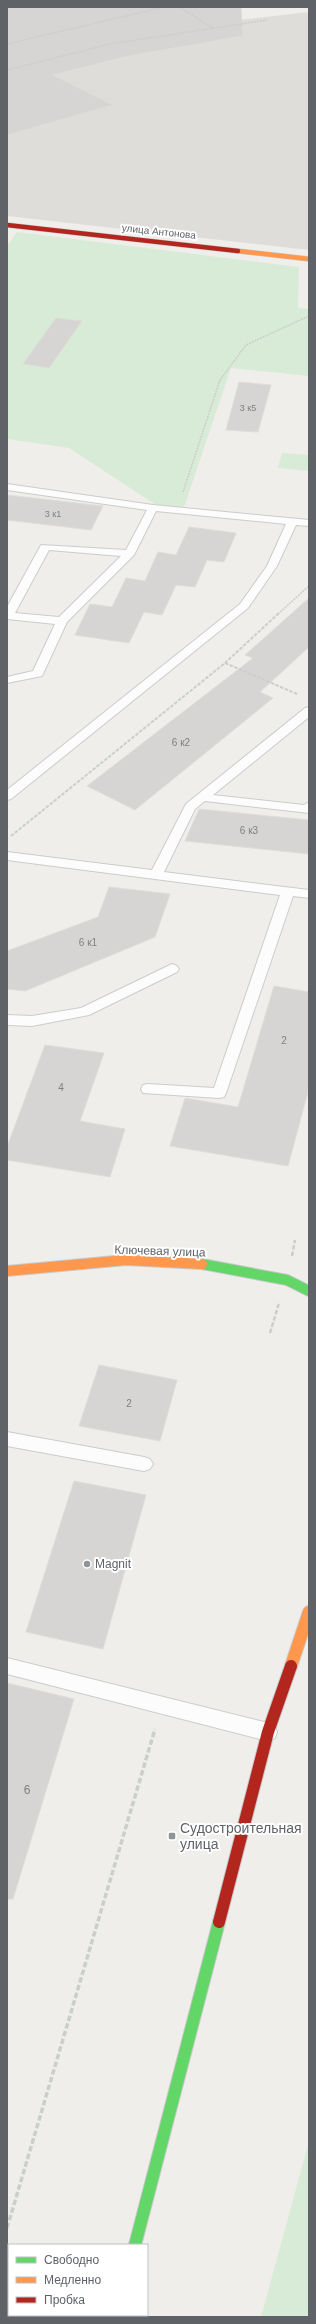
<svg xmlns="http://www.w3.org/2000/svg" width="316" height="2324" font-family="Helvetica,sans-serif">
<style>
.industrial{fill:#dfddda}
.green{fill:#d8ebd6}
.building{fill:#d6d5d3;stroke:#deddd9}
.lines{fill:none;stroke-linecap:round;stroke-linejoin:round}
.lane-casing{stroke:#cbcccc;stroke-width:2}
.fast-far1-casing{stroke:#cacacb;stroke-width:12}
.fast-casing{stroke:#cacacb;stroke-width:14}
.slow-far2-casing{stroke:#cacacb;stroke-width:5.5}
.slow-far1-casing{stroke:#cacacb;stroke-width:12}
.slow-casing{stroke:#cacacb;stroke-width:14}
.jam-far1-casing{stroke:#cacacb;stroke-width:5.5}
.jam-casing{stroke:#cacacb;stroke-width:14}
.path-far3{stroke:#cacfcc;stroke-width:1.5;stroke-dasharray:2 1;stroke-linecap:butt}
.path-far2{stroke:#cacfcc;stroke-width:2;stroke-dasharray:3.5 1.5;stroke-linecap:butt}
.path-far1{stroke:#cacfcc;stroke-width:2.5;stroke-dasharray:4.5 2;stroke-linecap:butt}
.path{stroke:#cacfcc;stroke-width:3.5;stroke-dasharray:5.5 2.5;stroke-linecap:butt}
.lane{fill:#fdfcfc;fill-rule:evenodd}
.fast-far1{stroke:#63d668;stroke-width:10}
.fast{stroke:#63d668;stroke-width:12}
.slow-far2{stroke:#ff974d;stroke-width:4.5}
.slow-far1{stroke:#ff974d;stroke-width:10}
.slow{stroke:#ff974d;stroke-width:12}
.jam-far1{stroke:#b3261e;stroke-width:4.5}
.jam{stroke:#b3261e;stroke-width:12}
.poi-dot{fill:#919496;stroke:#fff;stroke-width:1.5}
.labels{text-anchor:middle;stroke-width:4;stroke-linejoin:round;paint-order:stroke}
.far-number-label{font-size:9px;fill:#7e8184}
.far-street-label{font-size:10px;fill:#5f6368;stroke:#fff}
.number-label{font-size:10px;fill:#7e8184}
.street-label{font-size:12px;fill:#5f6368;stroke:#fff}
.poi-label{font-size:12px;fill:#5f6368;stroke:#fff;text-anchor:start}
.near-number-label{font-size:12px;fill:#7e8184}
.near-poi-label{font-size:14px;fill:#5f6368;stroke:#fff;text-anchor:start}
</style>
<rect width="100%" height="100%" fill="#efeeea"/>
<polygon class="industrial" points="309,12 309,250 7,216 7,63 231,21"/>
<g class="green">
<polygon points="17,232 299,267 298,308 309,309 309,376 231,368 184,507 156,505 69,448 7,439 7,246"/>
<polygon points="282,453 309,455 309,471 278,468"/>
<polygon points="309,2141 309,2317 261,2317"/>
</g>
<g class="building">
<polygon points="7,7 241,7 243,36 128,56 53,75 113,105 7,135"/>
<polygon points="56,318 82,321 49,368 23,364"/>
<polygon points="239,382 271,385 258,432 226,430"/>
<polygon points="7,495 103,506 91,530 7,520"/>
<polygon points="189,527 236,533 224,562 207,560 195,587 176,585 162,615 144,612 129,643 75,635 90,604 112,607 126,578 145,581 158,552 176,555"/>
<polygon points="309,598 309,647 260,692 273,698 135,810 87,786 253,658 245,655"/>
<polygon points="199,809 309,820 309,854 185,841"/>
<polygon points="109,887 170,894 155,937 25,991 7,989 7,951 98,917"/>
<polygon points="274,986 309,992 309,1088 288,1166 170,1146 185,1098 238,1107"/>
<polygon points="45,1045 104,1053 80,1121 125,1129 110,1177 7,1160 7,1147"/>
<polygon points="99,1365 177,1380 160,1441 79,1426"/>
<polygon points="74,1481 146,1495 103,1649 26,1632"/>
<polygon points="7,1683 74,1699 13,1899 7,1899"/>
</g>
<g class="lines">
<defs>
<g id="lane">
<path d="M7 484 153 505 309 520V526L296 525 277 566 248 608 11 799 7 800V790L240 604 267 566 286 524 156 511 134 555 67 622 42 676 7 683V677L33 671 55 624 7 619V607L41 545 126 550 147 510 7 490ZM49 550 121 556 59 617 15 613Z"/>
<polygon points="309,707 309,717 213,795 304,805 309,802 309,813 205,801 195,809 164,872 309,890 309,898 293,896 226,1093 224,1097 219,1098 143,1093 141,1089 143,1085 148,1084 214,1088 280,895 7,860 7,852 152,870 186,804 305,708"/>
<polygon points="172,964 177,966 179,969 177,972 89,1015 32,1026 7,1025 7,1015 32,1016 81,1008"/>
<polygon points="7,1432 144,1457 150,1459 153,1464 150,1469 144,1471 7,1446"/>
<polygon points="7,1658 268,1723 275,1726 277,1732 275,1738 268,1741 7,1674"/>
</g>
<polyline id="fast-far1" points="202,1264 287,1280 309,1291"/>
<g id="fast">
<polyline points="135,2245 219,1922"/>
<polyline points="117,2315 117,2317"/>
</g>
<polyline id="slow-far2" points="238,251 309,259"/>
<polyline id="slow-far1" points="7,1271 126,1260 202,1264"/>
<polyline id="slow" points="291,1666 309,1612"/>
<polyline id="jam-far1" points="7,225 238,251"/>
<polyline id="jam" points="219,1922 268,1732 291,1666"/>
</defs>
<use href="#lane" class="lane-casing"/>
<use href="#fast-far1" class="fast-far1-casing"/>
<use href="#fast" class="fast-casing"/>
<use href="#slow-far2" class="slow-far2-casing"/>
<use href="#slow-far1" class="slow-far1-casing"/>
<use href="#slow" class="slow-casing"/>
<use href="#jam-far1" class="jam-far1-casing"/>
<use href="#jam" class="jam-casing"/>
<g class="path-far3">
<polyline points="179,7 213,28"/>
<polyline points="7,44 164,7"/>
<polyline points="7,70 110,44 267,20"/>
<polyline points="183,492 220,380 246,345 309,316"/>
<polyline points="278,614 309,586"/>
</g>
<g class="path-far2">
<polyline points="225,663 297,694"/>
<polyline points="11,836 225,663 279,613"/>
</g>
<g class="path-far1">
<polyline points="292,1256 295,1240"/>
<polyline points="270,1333 279,1303"/>
</g>
<polyline class="path" points="7,2228 155,1729"/>
<use href="#lane" class="lane"/>
<use href="#fast-far1" class="fast-far1"/>
<use href="#fast" class="fast"/>
<use href="#slow-far2" class="slow-far2"/>
<use href="#slow-far1" class="slow-far1"/>
<use href="#slow" class="slow"/>
<use href="#jam-far1" class="jam-far1"/>
<use href="#jam" class="jam"/>
</g>
<g class="poi-dot">
<circle cx="87" cy="1564" r="4"/>
<rect x="168" y="1832" width="8" height="8" rx="2"/>
</g>
<g class="labels">
<g class="far-number-label">
<text x="248" y="411">3 к5</text>
<text x="53" y="517">3 к1</text>
</g>
<g class="far-street-label">
<text transform="translate(159 231) rotate(6)" y="4">улица Антонова</text>
</g>
<g class="number-label">
<text x="181" y="746">6 к2</text>
<text x="249" y="834">6 к3</text>
<text x="88" y="946">6 к1</text>
<text x="284" y="1044">2</text>
<text x="61" y="1091">4</text>
<text x="129" y="1407">2</text>
</g>
<g class="street-label">
<text transform="translate(160 1251) rotate(2)" y="4">Ключевая улица</text>
</g>
<g class="poi-label">
<text x="95" y="1568">Magnit</text>
</g>
<g class="near-number-label">
<text x="27" y="1794">6</text>
</g>
<g class="near-poi-label">
<text x="180" y="1833">Судостроительная<tspan x="180" dy="16">улица</tspan></text>
</g>
</g>
<rect width="316" height="2324" fill="none" stroke="#5f6368" stroke-width="16"/>
<rect x="8" y="2244" width="140" height="72" fill="#ffffff" stroke="#bfc1c3"/>
<rect x="16" y="2257" width="20" height="6" fill="#63d668" stroke="#bfc1c3"/>
<text x="44" y="2264" font-size="12" fill="#5f6368">Свободно</text>
<rect x="16" y="2277" width="20" height="6" fill="#ff974d" stroke="#bfc1c3"/>
<text x="44" y="2284" font-size="12" fill="#5f6368">Медленно</text>
<rect x="16" y="2297" width="20" height="6" fill="#b3261e" stroke="#bfc1c3"/>
<text x="44" y="2304" font-size="12" fill="#5f6368">Пробка</text>
</svg>
